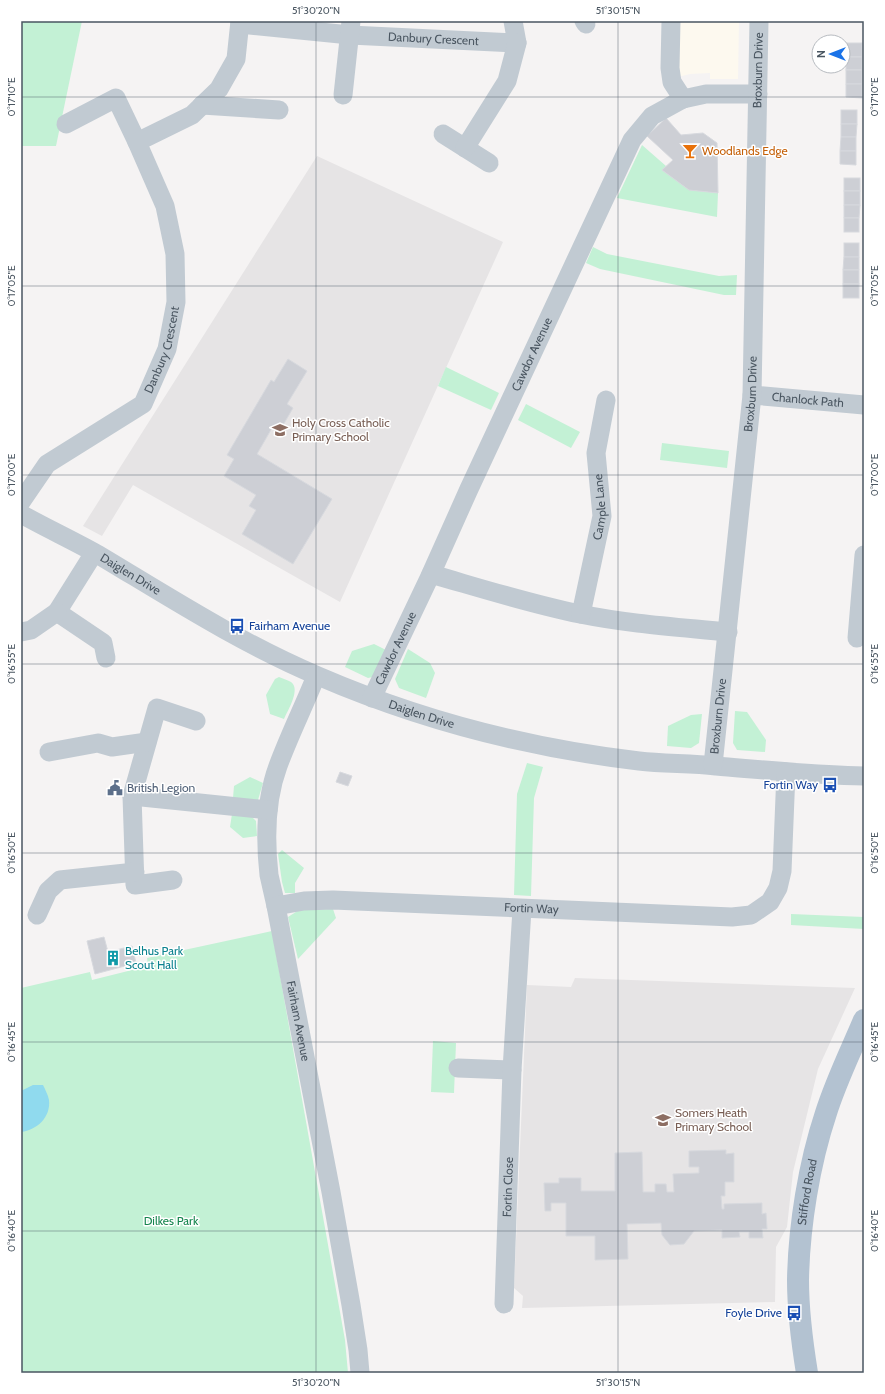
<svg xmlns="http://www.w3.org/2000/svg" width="885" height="1394" font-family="Cabin,sans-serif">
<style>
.commercial{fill:#fdf9ef}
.education{fill:#e6e4e5}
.green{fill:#c3f1d5}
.water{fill:#90daee}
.building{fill:#cdcfd5;stroke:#d7d9de}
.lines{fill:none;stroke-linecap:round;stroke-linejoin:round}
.minor{stroke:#c1cad2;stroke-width:19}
.major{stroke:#b3c2d1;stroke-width:22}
.ticks{fill:none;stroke:#4a5661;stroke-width:1;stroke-opacity:0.45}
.labels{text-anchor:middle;stroke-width:3;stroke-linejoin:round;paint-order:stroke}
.street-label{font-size:12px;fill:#4a5661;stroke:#fff}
.food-label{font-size:12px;fill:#c56008;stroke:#fff;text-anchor:start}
.education-label{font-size:12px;fill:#785e54;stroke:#fff;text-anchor:start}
.transit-label{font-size:12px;fill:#164399;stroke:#fff;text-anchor:end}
.service-label{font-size:12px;fill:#4e5e75;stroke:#fff;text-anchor:start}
.culture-label{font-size:12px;fill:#0d838f;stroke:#fff;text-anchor:start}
.park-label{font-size:12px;fill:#17864f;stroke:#fff}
.neatline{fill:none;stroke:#4a5661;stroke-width:1.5}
.ticks-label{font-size:10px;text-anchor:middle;fill:#4a5661}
</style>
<rect width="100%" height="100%" fill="#f5f3f3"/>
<polygon class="commercial" points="679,21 739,21 738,79 710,79 710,73 690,74 678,77"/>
<g class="education">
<polygon points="317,156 503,242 340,602 133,485 102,536 83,526"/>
<polygon points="575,978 855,988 818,1069 793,1172 787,1227 776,1247 775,1302 522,1308 523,1296 514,1288 527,985 571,987"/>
</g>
<g class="green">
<polygon points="21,21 82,21 56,146 21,146"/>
<polygon points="642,145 666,166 662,170 689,190 718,193 717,217 617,198"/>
<polygon points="593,247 607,254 719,276 737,275 736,295 724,295 600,269 586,263"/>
<polygon points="446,367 499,393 491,410 438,386"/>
<polygon points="526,404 580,432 571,448 518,420"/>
<polygon points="662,443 729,451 727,468 660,460"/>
<polygon points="374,644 388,651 377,676 368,678 345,667 352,651"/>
<polygon points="408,649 430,663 435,673 426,698 399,688 395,679"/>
<path d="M279 677C283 679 288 680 291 682 301 689 288 710 284 719L270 714 266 695 275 679Z"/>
<polygon points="735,711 747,712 766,740 765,752 737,750 733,743"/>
<polygon points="702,714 699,743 691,748 667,746 668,726 691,715"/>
<polygon points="527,763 543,767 534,798 531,896 514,895 517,794"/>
<polygon points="250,777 263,783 258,800 233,798 234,786"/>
<polygon points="232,814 251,816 256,821 257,836 243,838 230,827"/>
<polygon points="282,850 304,868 295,883 295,893 285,893 282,882 278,854"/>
<polygon points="333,909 336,918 298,959 288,917 299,910"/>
<polygon points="791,914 864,917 864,929 791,925"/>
<polygon points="272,931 345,1340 348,1373 21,1373 21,988 90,972 92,980 148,966 147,958"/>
<polygon points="433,1041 456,1043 454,1093 431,1092"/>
</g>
<path class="water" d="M33 1085H43C45 1089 48 1095 49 1100 51 1117 37 1130 21 1132V1091Z"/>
<g class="building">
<rect x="846" y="43" width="16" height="14"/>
<rect x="846" y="57" width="16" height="13"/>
<rect x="846" y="70" width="16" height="14"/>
<polygon points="846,84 862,84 862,98 846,97"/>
<rect x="841" y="110" width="16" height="14"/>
<polygon points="666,118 681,135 703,133 717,143 718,193 689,190 662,170 673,160 647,136"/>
<polygon points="841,124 857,124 856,137 841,137"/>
<polygon points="841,137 856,137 856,151 840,151"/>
<polygon points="840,151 856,151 856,165 840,164"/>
<rect x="844" y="178" width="16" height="13"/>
<rect x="844" y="191" width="16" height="14"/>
<polygon points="844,205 860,205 859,218 844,218"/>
<rect x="844" y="218" width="15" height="14"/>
<rect x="844" y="243" width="15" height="14"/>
<polygon points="844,257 859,257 859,270 843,270"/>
<rect x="843" y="270" width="16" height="14"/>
<rect x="843" y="284" width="16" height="14"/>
<polygon points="288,359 307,371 287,404 293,408 279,432 272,428 257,454 332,499 293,564 242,534 256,510 249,506 256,495 224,476 234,459 227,455 271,380 274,382"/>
<polygon points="340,772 352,776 348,786 336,782"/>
<polygon points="104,937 108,952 132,946 136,963 95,974 87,941"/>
<polygon points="726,1150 726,1154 734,1153 734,1182 725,1182 725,1196 721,1196 722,1209 724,1209 724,1204 762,1203 762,1214 766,1213 767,1229 762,1229 763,1238 749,1238 749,1232 739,1232 740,1237 722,1238 722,1230 694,1231 684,1244 670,1245 662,1235 661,1223 627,1224 628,1259 595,1260 595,1236 566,1236 566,1203 551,1203 551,1211 545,1211 544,1183 559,1183 559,1178 581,1178 581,1191 615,1191 615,1153 642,1152 643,1192 655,1192 655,1184 666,1184 667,1192 674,1192 673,1174 699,1173 699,1167 689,1167 689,1151"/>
</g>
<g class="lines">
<g class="minor">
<polyline points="584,21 586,24"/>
<polyline points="671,21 670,68 672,82 683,99"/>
<path id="s1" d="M240 24 350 35 517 43 513 21"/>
<polyline points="343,95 351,21"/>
<polyline points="202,105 279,110"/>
<polyline points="66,124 116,98 137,142"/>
<polyline points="443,134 489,163"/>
<polyline points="465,148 507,81 517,43"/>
<path id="s2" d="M752 395 864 405"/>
<path id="s3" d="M21 502 47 464 143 404 167 349 176 302 175 254 165 206 137 142 192 115 219 89 236 59 240 21"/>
<path id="s4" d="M21 514C46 528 72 540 97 554 169 597 240 643 318 676 420 720 528 748 639 761 664 764 690 763 716 766 765 770 814 775 864 776"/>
<polyline points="94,553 57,612 103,643 106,658"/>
<path d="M431 574C480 588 530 604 580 614 629 624 678 627 728 632"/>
<path id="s5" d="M581 614 602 516 596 453 606 400"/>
<polyline points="21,632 31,630 57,612"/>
<polyline points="857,638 864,555"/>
<path id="s6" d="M316 676C304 706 289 736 278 766 265 801 265 839 269 875L276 906 331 1192 351 1305 358 1350 360 1373"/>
<path id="s7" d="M372 698 431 574 469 489 632 140 652 116 683 99 706 94H758"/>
<polyline points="196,721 157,708 132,796 268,810"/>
<polyline points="49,752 98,743 112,747 147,742"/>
<path id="s8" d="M713 765 752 395 759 21"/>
<polyline points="132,796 135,885 173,880"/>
<path id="s9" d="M276 906 304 901 333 900 732 917 751 915 770 902 778 888 782 871 786 772"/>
<polyline points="37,915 48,891 60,880 135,872"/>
<polyline points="458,1068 512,1070"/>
<path id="s10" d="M504 1304 512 1070 522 909"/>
</g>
<path class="major" id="s11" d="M807 1373C802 1342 798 1311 798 1280 799 1226 809 1164 826 1113 836 1081 851 1051 864 1020"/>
</g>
<path class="ticks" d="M316 21V1373M618 21V1373M21 97H864M21 286H864M21 475H864M21 664H864M21 853H864M21 1042H864M21 1231H864"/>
<defs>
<symbol id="bar-bare" viewBox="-9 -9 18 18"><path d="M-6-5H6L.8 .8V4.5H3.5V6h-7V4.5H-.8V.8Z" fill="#e8710a" stroke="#fff" stroke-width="2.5" paint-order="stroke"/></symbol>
<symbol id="school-bare" viewBox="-9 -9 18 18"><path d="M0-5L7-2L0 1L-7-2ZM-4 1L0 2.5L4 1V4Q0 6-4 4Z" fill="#8d6e63" stroke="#fff" stroke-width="2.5" paint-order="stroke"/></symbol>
<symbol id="bus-bare" viewBox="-9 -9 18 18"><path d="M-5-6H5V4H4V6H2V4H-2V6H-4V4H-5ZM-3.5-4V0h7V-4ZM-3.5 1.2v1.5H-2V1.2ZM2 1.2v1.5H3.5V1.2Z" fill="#1a4fb4" stroke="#fff" stroke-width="2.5" paint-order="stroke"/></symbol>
<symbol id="civic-bare" viewBox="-9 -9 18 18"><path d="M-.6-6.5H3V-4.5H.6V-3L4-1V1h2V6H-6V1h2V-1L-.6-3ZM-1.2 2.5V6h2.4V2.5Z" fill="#5c6f8a" stroke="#fff" stroke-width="2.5" paint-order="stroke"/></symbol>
<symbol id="building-bare" viewBox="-9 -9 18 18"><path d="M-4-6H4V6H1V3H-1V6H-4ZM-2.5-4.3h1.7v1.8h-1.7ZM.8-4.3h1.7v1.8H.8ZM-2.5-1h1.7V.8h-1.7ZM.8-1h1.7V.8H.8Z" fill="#0f9aa8" stroke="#fff" stroke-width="2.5" paint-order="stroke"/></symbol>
</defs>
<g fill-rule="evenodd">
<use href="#bar-bare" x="679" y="140" width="22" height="22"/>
<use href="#school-bare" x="269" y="419" width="22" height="22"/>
<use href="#bus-bare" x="226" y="615" width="22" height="22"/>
<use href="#bus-bare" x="819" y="774" width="22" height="22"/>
<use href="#civic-bare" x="104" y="777" width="22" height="22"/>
<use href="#building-bare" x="102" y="947" width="22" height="22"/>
<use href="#school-bare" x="652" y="1109" width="22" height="22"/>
<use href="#bus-bare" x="783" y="1302" width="22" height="22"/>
</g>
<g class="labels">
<g class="street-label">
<text dy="4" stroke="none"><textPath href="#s1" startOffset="194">Danbury Crescent</textPath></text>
<text dy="4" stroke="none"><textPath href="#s8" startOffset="697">Broxburn Drive</textPath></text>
<text dy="4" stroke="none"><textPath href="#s3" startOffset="217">Danbury Crescent</textPath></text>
<text dy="4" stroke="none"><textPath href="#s7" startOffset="379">Cawdor Avenue</textPath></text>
<text dy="4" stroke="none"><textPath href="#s8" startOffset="373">Broxburn Drive</textPath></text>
<text dy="4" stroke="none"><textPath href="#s2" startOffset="56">Chanlock Path</textPath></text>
<text dy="4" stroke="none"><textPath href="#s5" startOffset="109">Cample Lane</textPath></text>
<text dy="4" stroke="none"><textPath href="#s4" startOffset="125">Daiglen Drive</textPath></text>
<text dy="4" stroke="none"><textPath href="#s7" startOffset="55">Cawdor Avenue</textPath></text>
<text dy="4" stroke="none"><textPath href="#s4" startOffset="449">Daiglen Drive</textPath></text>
<text dy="4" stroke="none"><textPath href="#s8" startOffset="49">Broxburn Drive</textPath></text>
<text dy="4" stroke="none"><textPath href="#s9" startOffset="256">Fortin Way</textPath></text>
<text dy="4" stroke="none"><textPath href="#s6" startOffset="357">Fairham Avenue</textPath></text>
<text dy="4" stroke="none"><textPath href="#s10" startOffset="117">Fortin Close</textPath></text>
<text dy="4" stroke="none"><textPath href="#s11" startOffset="182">Stifford Road</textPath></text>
</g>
<g class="food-label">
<text x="702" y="155">Woodlands Edge</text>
</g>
<g class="education-label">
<text x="292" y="427">Holy Cross Catholic<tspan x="292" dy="14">Primary School</tspan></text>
<text x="675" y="1117">Somers Heath<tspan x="675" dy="14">Primary School</tspan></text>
</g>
<g class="transit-label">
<text x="249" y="630" text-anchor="start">Fairham Avenue</text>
<text x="818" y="789">Fortin Way</text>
<text x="782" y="1317">Foyle Drive</text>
</g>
<g class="service-label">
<text x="127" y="792">British Legion</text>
</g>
<g class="culture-label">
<text x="125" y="955">Belhus Park<tspan x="125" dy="14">Scout Hall</tspan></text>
</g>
<g class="park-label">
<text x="171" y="1225">Dilkes Park</text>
</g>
</g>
<rect width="885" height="1394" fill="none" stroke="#ffffff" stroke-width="44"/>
<g transform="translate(831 54) rotate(270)"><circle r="19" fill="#ffffff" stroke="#b7bbc0"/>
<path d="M0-3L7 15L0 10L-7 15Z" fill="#1a73e8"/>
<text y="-6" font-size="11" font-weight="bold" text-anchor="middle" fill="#4a5661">N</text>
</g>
<rect x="22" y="22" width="841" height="1350" class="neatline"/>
<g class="ticks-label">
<text x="316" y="14">51°30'20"N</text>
<text x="618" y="14">51°30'15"N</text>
<text transform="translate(874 97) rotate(-90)" y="4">0°17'10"E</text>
<text transform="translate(11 97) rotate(-90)" y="4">0°17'10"E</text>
<text transform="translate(874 286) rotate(-90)" y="4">0°17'05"E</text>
<text transform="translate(11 286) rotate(-90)" y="4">0°17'05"E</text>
<text transform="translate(874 475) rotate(-90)" y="4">0°17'00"E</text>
<text transform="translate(11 475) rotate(-90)" y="4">0°17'00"E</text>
<text transform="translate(874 664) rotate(-90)" y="4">0°16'55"E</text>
<text transform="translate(11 664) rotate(-90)" y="4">0°16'55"E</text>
<text transform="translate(874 853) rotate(-90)" y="4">0°16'50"E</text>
<text transform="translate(11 853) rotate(-90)" y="4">0°16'50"E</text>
<text transform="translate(874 1042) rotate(-90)" y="4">0°16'45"E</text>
<text transform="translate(11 1042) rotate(-90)" y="4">0°16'45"E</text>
<text transform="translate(11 1231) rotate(-90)" y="4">0°16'40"E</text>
<text transform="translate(874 1231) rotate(-90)" y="4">0°16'40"E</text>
<text x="316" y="1386">51°30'20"N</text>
<text x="618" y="1386">51°30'15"N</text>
</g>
</svg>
